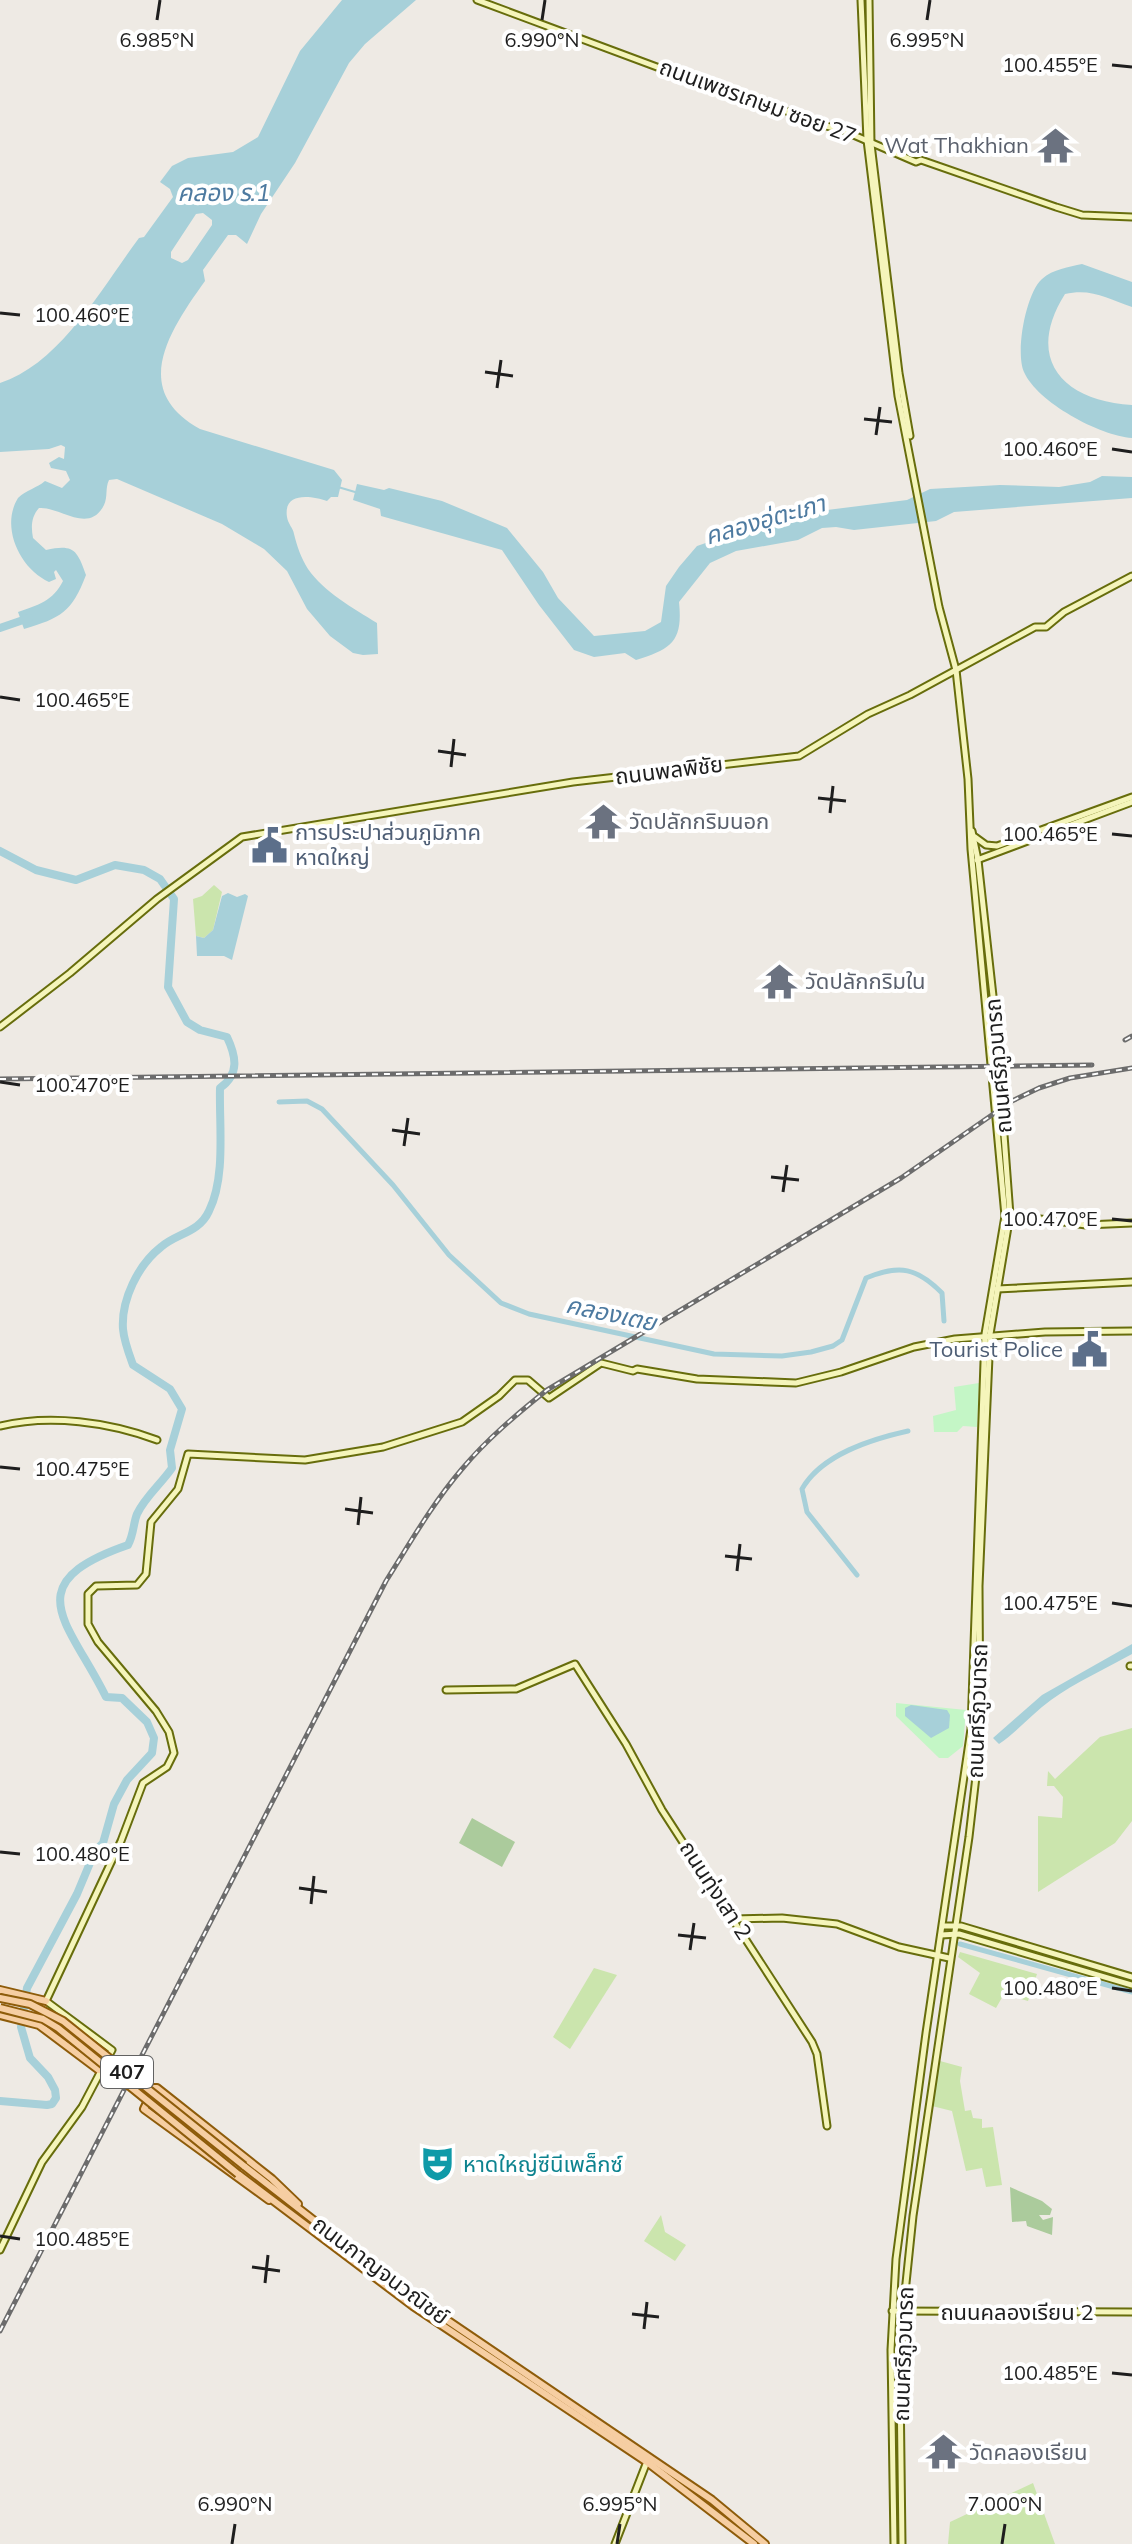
<svg xmlns="http://www.w3.org/2000/svg" width="1132" height="2544" font-family="Mulish,'Noto Sans Thai',sans-serif">
<style>
.grass{fill:#cbe5ad}
.forest{fill:#abcb9c}
.park{fill:#c4f6c6}
.water{fill:#a7d0d9;fill-rule:evenodd}
.lines{fill:none;stroke-linecap:round;stroke-linejoin:round}
.stream{stroke:#a7d0d9;stroke-width:2}
.canal{stroke:#a7d0d9;stroke-width:5}
.river{stroke:#a7d0d9;stroke-width:8}
.secondary-casing{stroke:#676d0c;stroke-width:9}
.primary-casing{stroke:#8e5c0a;stroke-width:10}
.secondary{stroke:#f5f5bb;stroke-width:5}
.primary{stroke:#f6cea2;stroke-width:6}
.rail-casing{stroke:#6c6c6c;stroke-width:5}
.rail{stroke:#fff;stroke-width:2;stroke-dasharray:6;stroke-linecap:butt}
.primary-bridge-casing{stroke:#8e5c0a;stroke-width:10;stroke-linecap:butt}
.primary-bridge{stroke:#f6cea2;stroke-width:6}
.ticks{fill:none;stroke:#1e1e1e;stroke-width:3}
.labels{text-anchor:middle;stroke-width:8;stroke-linejoin:round;paint-order:stroke}
.shield{fill:#fff;stroke:#626262;stroke-width:2}
.shield-label{font-size:20px;font-weight:bold;fill:#1e1e1e}
.street-label{font-size:22px;fill:#1e1e1e;stroke:#fff}
.worship-label{font-size:22px;fill:#5b616d;stroke:#fff;text-anchor:start}
.service-label{font-size:22px;fill:#4e5e75;stroke:#fff;text-anchor:start}
.culture-label{font-size:22px;fill:#0d838f;stroke:#fff;text-anchor:start}
.water-label{font-size:24px;font-style:italic;fill:#4d7aa0;stroke:#fff}
.ticks-label{font-size:20px;text-anchor:middle;fill:#1e1e1e;stroke:#fff;stroke-width:8;stroke-linejoin:round;paint-order:stroke}
</style>
<rect width="100%" height="100%" fill="#eeeae4"/>
<g class="grass">
<polygon points="214,885 222,892 213,930 204,938 196,936 193,899 202,896"/>
<polygon points="1132,1728 1132,1821 1115,1843 1038,1892 1038,1816 1062,1818 1063,1797 1054,1786 1047,1786 1048,1771 1055,1779 1100,1737"/>
<polygon points="960,1952 1037,1974 1028,2001 1004,1994 996,2008 969,1994 980,1973 958,1957"/>
<polygon points="594,1968 617,1975 570,2049 553,2037"/>
<polygon points="940,2061 962,2067 960,2081 965,2111 971,2110 973,2118 982,2119 982,2128 993,2127 1002,2185 986,2187 982,2168 966,2171 952,2111 932,2106"/>
<polygon points="661,2215 665,2232 686,2245 675,2261 644,2241"/>
<polygon points="1033,2483 1055,2544 948,2544 950,2522"/>
</g>
<g class="forest">
<polygon points="472,1818 515,1842 502,1867 459,1843"/>
<polygon points="1010,2187 1042,2201 1052,2209 1050,2215 1039,2215 1043,2220 1053,2217 1052,2235 1027,2226 1026,2221 1012,2222"/>
</g>
<g class="park">
<polygon points="979,1383 977,1427 963,1426 957,1432 934,1432 933,1416 956,1410 954,1387"/>
<polygon points="896,1703 966,1710 963,1746 948,1758 939,1758 896,1716"/>
</g>
<g class="water">
<path d="M342 0H416L365 44 349 63 295 163 261 214 247 244 236 235H228L203 270 205 281C170 330 129 390 200 429L334 470 342 480 338 497H331L327 501C312 496 283 491 287 517 288 524 293 528 294 534 297 546 301 558 308 569 324 592 353 608 377 623L378 654 363 655 353 653 330 636 307 609 287 571 264 549 222 524 117 479 109 480C105 488 108 497 104 505 89 535 59 506 39 508 31 517 31 527 33 538L46 550C74 544 77 550 86 575 72 612 61 618 24 629L18 612C38 605 53 601 63 581L56 570 54 572 56 579 49 582C20 569 0 527 18 498 26 490 37 488 45 481L62 488 70 480 66 471 51 468 49 463 59 457 64 459 65 447 61 445 49 449 0 452V383C60 364 103 286 139 238L144 237 173 197 170 189 160 182 172 166 188 158 233 152 258 137 300 51ZM203 213 212 220V225L188 260 182 263 171 258V252L196 214Z"/>
<path d="M1082 264 1132 282V307C1108 299 1092 288 1065 294 1024 359 1063 401 1132 405V438C1100 436 1037 402 1024 372 1015 352 1026 293 1042 279 1053 269 1069 267 1082 264Z"/>
<path d="M1102 476 1132 477V498L954 512 936 521 854 530 836 527 822 528 798 540 736 551 710 563 679 602C683 641 672 649 636 660L625 653 594 657 574 650 539 605 502 550 381 516 380 509 353 500 357 484 384 490 389 488 442 501 507 528 543 572 558 598 594 636 645 631 661 622 666 586 679 567 697 546 732 534 765 530 775 522 827 510 907 500 930 489 1000 485 1059 487 1090 482Z"/>
<polygon points="228,893 237,897 245,894 248,896 232,960 224,956 197,956 196,936 204,938 213,930 222,896"/>
<path d="M1132 1644V1654C1105 1669 1076 1682 1051 1700 1032 1714 1018 1731 999 1744L993 1738 1042 1695Z"/>
<polygon points="911,1705 947,1710 950,1715 949,1728 931,1738 905,1716 905,1708"/>
</g>
<g class="lines">
<polyline class="stream" points="338,487 355,492"/>
<g class="canal">
<path d="M279 1102 307 1101 322 1109 393 1185 449 1255 501 1303 529 1314 714 1354 782 1356 811 1352 833 1346 842 1340 866 1278C900 1264 917 1268 942 1293L944 1321"/>
<path d="M857 1575 807 1512 802 1489C822 1454 872 1439 908 1431"/>
<polyline points="960,1944 1132,1992"/>
</g>
<g class="river">
<polyline points="0,628 29,618"/>
<path d="M0 851 36 870 76 880 115 865 144 870 160 879 174 899 168 987 187 1022 200 1030 227 1037C236 1056 240 1074 220 1088 219 1125 226 1177 209 1211 199 1233 177 1233 161 1247 138 1265 121 1300 123 1329 124 1341 129 1354 133 1365L170 1389 182 1409 170 1450 172 1468C161 1484 145 1497 137 1514 133 1524 134 1534 128 1545 15 1584 69 1622 106 1697L122 1698 147 1722 154 1738 152 1753 127 1780 114 1804 103 1843 95 1851 77 1894 27 1988 21 2027 30 2058 48 2077 55 2090 56 2098 52 2104 47 2105 0 2101"/>
</g>
<defs>
<g id="secondary">
<polyline points="477,0 673,73 765,101 810,122 842,130 916,162 921,160 1056,207 1082,215 1132,217"/>
<polyline points="861,0 867,140 898,396 939,607 956,670 968,779 971,849 1005,1216 985,1334 971,1729 926,2033 896,2259 891,2350 894,2544"/>
<polyline points="869,0 871,144 899,373 910,436"/>
<polyline points="975,837 986,845 997,846 1132,797"/>
<polyline points="977,860 1132,802"/>
<polyline points="0,1027 70,973 157,899 242,837 573,782 799,756 868,714 910,695 1035,627 1046,627 1064,612 1132,576"/>
<polyline points="1010,1215 1086,1225 1132,1223"/>
<polyline points="997,1289 1132,1282"/>
<path d="M0 1426C50 1414 109 1422 157 1440"/>
<polyline points="1130,1666 1132,1666"/>
<polyline points="446,1690 516,1689 575,1664 626,1744 662,1810 812,2042 817,2054 827,2126"/>
<polyline points="733,1919 782,1918 837,1924 899,1947 949,1958"/>
<polyline points="943,1926 961,1926 1132,1977"/>
<polyline points="941,1935 959,1934 1132,1985"/>
<polyline points="0,2250 42,2162 82,2107 112,2050 46,2001 121,1841 143,1783 167,1767 174,1753 169,1732 156,1711 98,1642 88,1624 88,1594 96,1586 137,1585 146,1574 151,1522 178,1489 188,1454 305,1460 383,1447 462,1422 499,1396 515,1380 528,1380 549,1398 601,1363 633,1371 637,1369 697,1379 796,1383 841,1372 914,1347 955,1339 1045,1332 1132,1331"/>
<polyline points="892,2311 1132,2312"/>
<polyline points="615,2544 648,2459"/>
<polyline points="902,2544 900,2382 903,2312 913,2216 969,1837 980,1742 979,1586 990,1334 1010,1215 995,1014 978,860 972,831"/>
</g>
<g id="primary">
<polyline points="0,1990 46,2001"/>
<polyline points="0,2015 39,2025 99,2070"/>
<polyline points="244,2166 407,2293 712,2500 765,2544"/>
<polyline points="238,2174 413,2306 647,2462 754,2544"/>
<polyline points="269,2200 144,2109 154,2088 157,2088 272,2179 298,2204"/>
</g>
</defs>
<use href="#secondary" class="secondary-casing"/>
<use href="#primary" class="primary-casing"/>
<use href="#secondary" class="secondary"/>
<use href="#primary" class="primary"/>
<defs>
<g id="rail">
<polyline points="1125,1040 1132,1036"/>
<polyline points="0,1079 1092,1065"/>
<path d="M0 2331 386 1581C410 1543 432 1504 462 1469 487 1439 517 1414 547 1390L901 1178 1012 1101 1039 1088 1070 1078 1132 1068"/>
</g>
</defs>
<use href="#rail" class="rail-casing"/>
<use href="#rail" class="rail"/>
<defs>
<g id="primary-bridge">
<polyline points="0,1998 30,2004 63,2021 244,2166"/>
<polyline points="0,2008 43,2019 58,2028 238,2174"/>
</g>
</defs>
<use href="#primary-bridge" class="primary-bridge-casing"/>
<use href="#primary-bridge" class="primary-bridge"/>
</g>
<path class="ticks" d="M157 20 160 0M542 20 545 0M927 20 930 0M1112 65 1132 67M0 313 20 315M485 372 513 376M497 388 501 360M864 419 892 422M876 435 880 407M1112 449 1132 452M0 697 20 700M438 751 466 755M451 767 454 739M818 798 846 801M830 813 833 786M1112 834 1132 836M0 1082 20 1085M392 1130 420 1134M404 1146 408 1118M771 1177 799 1180M783 1192 787 1165M1112 1219 1132 1221M0 1467 20 1469M345 1509 373 1513M358 1525 361 1497M725 1556 752 1559M737 1571 740 1544M1112 1603 1132 1606M0 1852 20 1854M299 1888 327 1892M311 1904 314 1876M678 1935 706 1938M690 1950 694 1923M1112 1988 1132 1991M0 2236 20 2239M252 2267 280 2271M265 2283 268 2255M632 2314 659 2317M644 2329 647 2302M1112 2373 1132 2375M232 2544 235 2524M617 2544 620 2524M1002 2544 1005 2524"/>
<defs>
<symbol id="temple-bare" viewBox="-9 -9 18 18"><path d="M0-6L5-2H3V0L6.5 2.5H4V6H1.5V3h-3V6H-4V2.5H-6.5L-3 0V-2H-5Z" fill="#6b7280" stroke="#fff" stroke-width="2.5" paint-order="stroke"/></symbol>
<symbol id="civic-bare" viewBox="-9 -9 18 18"><path d="M-.6-6.5H3V-4.5H.6V-3L4-1V1h2V6H-6V1h2V-1L-.6-3ZM-1.2 2.5V6h2.4V2.5Z" fill="#5c6f8a" stroke="#fff" stroke-width="2.5" paint-order="stroke"/></symbol>
<symbol id="theatre-bare" viewBox="-9 -9 18 18"><path d="M-5-5.5Q0-4 5-5.5V0Q5 5 0 6Q-5 5-5 0ZM-3.3-2.5H-1v1.5H-3.3ZM1-2.5H3.3v1.5H1ZM-2.8 1Q0 5.5 2.8 1Z" fill="#0f9aa8" stroke="#fff" stroke-width="2.5" paint-order="stroke"/></symbol>
</defs>
<g fill-rule="evenodd">
<use href="#temple-bare" x="1030" y="120" width="51" height="51"/>
<use href="#temple-bare" x="578" y="796" width="51" height="51"/>
<use href="#civic-bare" x="244" y="820" width="51" height="51"/>
<use href="#temple-bare" x="754" y="956" width="51" height="51"/>
<use href="#civic-bare" x="1064" y="1324" width="51" height="51"/>
<use href="#theatre-bare" x="412" y="2138" width="51" height="51"/>
<use href="#temple-bare" x="918" y="2426" width="51" height="51"/>
</g>
<g class="labels">
<rect class="shield" x="101" y="2056" width="52" height="32" rx="6"/>
<g class="shield-label">
<text x="127" y="2079">407</text>
</g>
<g class="street-label">
<text transform="translate(758 101) rotate(20)" y="8">ถนนเพชรเกษม ซอย 27</text>
<text transform="translate(669 770) rotate(-7)" y="8">ถนนพลพิชัย</text>
<text transform="translate(998 1066) rotate(-95)" y="8">ถนนศรีภูวนารถ</text>
<text transform="translate(977 1711) rotate(-88)" y="8">ถนนศรีภูวนารถ</text>
<text transform="translate(716 1890) rotate(57)" y="8">ถนนทุ่งเสา 2</text>
<text transform="translate(381 2270) rotate(37)" y="8">ถนนกาญจนวณิชย์</text>
<text x="1017" y="2320">ถนนคลองเรียน 2</text>
<text transform="translate(903 2354) rotate(-88)" y="8">ถนนศรีภูวนารถ</text>
</g>
<g class="worship-label">
<text x="1029" y="153" text-anchor="end">Wat Thakhian</text>
<text x="629" y="829">วัดปลักกริมนอก</text>
<text x="805" y="989">วัดปลักกริมใน</text>
<text x="969" y="2460">วัดคลองเรียน</text>
</g>
<g class="service-label">
<text x="295" y="840">การประปาส่วนภูมิภาค<tspan x="295" dy="25">หาดใหญ่</tspan></text>
<text x="1063" y="1357" text-anchor="end">Tourist Police</text>
</g>
<g class="culture-label">
<text x="463" y="2172">หาดใหญ่ซีนีเพล็กซ์</text>
</g>
<g class="water-label">
<text x="224" y="201">คลอง ร.1</text>
<text transform="translate(765 520) rotate(-16)" y="8">คลองอุ่ตะเภา</text>
<text transform="translate(611 1314) rotate(12)" y="8">คลองเตย</text>
</g>
</g>
<g class="ticks-label">
<text x="157" y="47">6.985°N</text>
<text x="542" y="47">6.990°N</text>
<text x="927" y="47">6.995°N</text>
<text x="1050" y="72">100.455°E</text>
<text x="82" y="322">100.460°E</text>
<text x="1050" y="456">100.460°E</text>
<text x="82" y="707">100.465°E</text>
<text x="1050" y="841">100.465°E</text>
<text x="82" y="1092">100.470°E</text>
<text x="1050" y="1226">100.470°E</text>
<text x="82" y="1476">100.475°E</text>
<text x="1050" y="1610">100.475°E</text>
<text x="82" y="1861">100.480°E</text>
<text x="1050" y="1995">100.480°E</text>
<text x="82" y="2246">100.485°E</text>
<text x="1050" y="2380">100.485°E</text>
<text x="235" y="2511">6.990°N</text>
<text x="620" y="2511">6.995°N</text>
<text x="1005" y="2511">7.000°N</text>
</g>
</svg>
